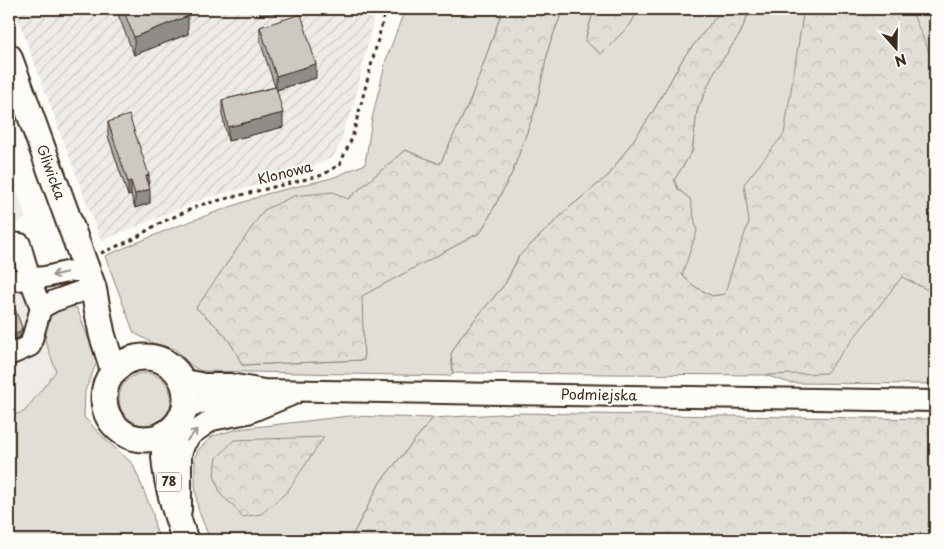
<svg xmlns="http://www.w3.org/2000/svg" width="944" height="549" font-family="'Playpen Sans',sans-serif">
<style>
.built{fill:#efece7}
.industrial{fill:url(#industrial-furrows)}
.grass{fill:#e1ded7;stroke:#8e847a}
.forest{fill:url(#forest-crowns);stroke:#8e847a}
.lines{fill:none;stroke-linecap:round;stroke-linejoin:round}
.minor-casing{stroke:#3b2a1e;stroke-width:24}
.major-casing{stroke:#3b2a1e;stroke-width:29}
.path{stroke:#3b2a1e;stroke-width:3;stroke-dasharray:4 4;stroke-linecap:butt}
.minor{stroke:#fdfcf7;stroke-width:20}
.major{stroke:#fdfcf7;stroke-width:25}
.wall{fill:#b0aca7;stroke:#3b2a1e}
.shaded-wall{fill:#908c88;stroke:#3b2a1e}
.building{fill:#cdc8c2;stroke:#3b2a1e}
.oneway{stroke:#9c938a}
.labels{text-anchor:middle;stroke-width:4;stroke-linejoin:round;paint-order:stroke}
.shield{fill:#fdfcf7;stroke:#75695f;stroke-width:1}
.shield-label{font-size:12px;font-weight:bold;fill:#3b2a1e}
.street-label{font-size:14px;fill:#3b2a1e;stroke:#fdfcf7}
</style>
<defs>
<pattern id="industrial-furrows" width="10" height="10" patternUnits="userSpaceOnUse" patternTransform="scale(1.25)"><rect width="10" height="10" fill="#efece7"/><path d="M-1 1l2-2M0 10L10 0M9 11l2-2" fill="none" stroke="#cecbc6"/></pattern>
<pattern id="forest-crowns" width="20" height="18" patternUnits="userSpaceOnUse" patternTransform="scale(1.25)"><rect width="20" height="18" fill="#e1ded7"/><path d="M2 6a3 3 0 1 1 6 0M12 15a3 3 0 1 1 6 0" fill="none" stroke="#c2bfb8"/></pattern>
</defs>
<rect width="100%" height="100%" fill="#fdfcf7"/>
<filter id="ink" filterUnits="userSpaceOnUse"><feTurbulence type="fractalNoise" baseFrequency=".02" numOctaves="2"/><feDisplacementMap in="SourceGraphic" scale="10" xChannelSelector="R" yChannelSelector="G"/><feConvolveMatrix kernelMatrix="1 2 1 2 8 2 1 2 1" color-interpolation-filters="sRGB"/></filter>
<g filter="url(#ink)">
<g class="built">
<polygon points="9,169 26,218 9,227"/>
<polygon points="14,261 56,371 24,412 9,416 9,263"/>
</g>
<polygon class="industrial" points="14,9 376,9 352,112 344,127 342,140 333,157 299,175 205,198 101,241"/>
<g class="grass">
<path d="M405 9H503L470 101 440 164 405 150 348 199 196 308C218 327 230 337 242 365L364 360 361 296 481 232 512 173 535 110 549 46 563 9H594L585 41 601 54 630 25 639 9H725L721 11 684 57 651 115 609 175 570 207 519 256 505 284 462 335 451 354 453 373 449 376 201 371 192 366 175 349 153 343 134 333 105 256 172 228 266 194 332 178 365 164 372 119 386 60Z"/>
<polygon points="747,9 935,9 935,384 790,383 765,375 725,294 712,296 694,286 682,275 690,199 678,189 674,180 692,152 697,111 714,72 740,34 749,12"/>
<polygon points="64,304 77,308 97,362 85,391 84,417 107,441 133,464 153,514 155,527 160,540 9,540 9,416 24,412 56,371 45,340 48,317"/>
<circle cx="145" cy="399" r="26"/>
<polygon points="349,416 433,418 381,481 350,540 210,540 198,509 195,485 195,457 199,449 213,436 238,429"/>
</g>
<g class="forest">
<path d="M503 9H563L549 46 535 110 512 173 481 232 362 296 364 360 242 365C230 337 218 327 196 308L264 210 294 196 333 192 348 199 405 150 440 164 470 101Z"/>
<polygon points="594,9 639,9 630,25 601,54 585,41"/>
<polygon points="725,9 747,9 749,12 740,34 714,72 697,111 692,152 674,180 678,189 690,199 697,231 682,275 694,286 712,296 725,294 731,272 749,222 744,184 784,134 804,9 935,9 935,13 911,10 935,65 935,345 930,291 902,277 826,373 765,375 453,373 451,354 462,335 505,284 519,256 570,207 609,175 651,115 684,57 721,11"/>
<polygon points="518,413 935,419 935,540 350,540 381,481 433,418"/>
<polygon points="324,437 287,492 261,514 242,517 234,506 221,495 214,475 217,458 234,440"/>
</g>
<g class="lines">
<defs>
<g id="minor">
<polyline points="9,243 20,244 30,279 41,308 30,346 9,355"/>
<polyline points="9,281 45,277 71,271 87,271"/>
<polyline points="41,308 54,301 93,287"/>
<polyline points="181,379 204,384 230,384 264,390 935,401"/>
<polyline points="184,410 201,403 230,399 260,391"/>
<polyline points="181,510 181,454 185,443 192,434 212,420 248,413 294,394"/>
</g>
<g id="major">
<polyline points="9,57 93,287 102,334 114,372"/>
<circle cx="145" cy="398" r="41"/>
<path d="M165 434C161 470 174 507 185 540"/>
</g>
</defs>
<use href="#minor" class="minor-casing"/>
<use href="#major" class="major-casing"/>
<polyline class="path" points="101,253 134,239 156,225 200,205 323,175 340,164 352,138 386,9"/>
<use href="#minor" class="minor"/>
<use href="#major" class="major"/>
</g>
<g class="wall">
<polygon points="116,9 185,9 188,34 134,55"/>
<polygon points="260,9 331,9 260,15"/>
<polygon points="260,27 316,78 277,90 283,127 228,141 222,114 222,100 275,87 260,41"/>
<polygon points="108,122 149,186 150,203 135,208 131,195 128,196 108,136"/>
</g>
<g class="shaded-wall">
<polygon points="188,16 188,34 134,55 134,37"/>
<polygon points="316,64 316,78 276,90 276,76"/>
<polygon points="283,113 283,127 228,141 228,127"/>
<polygon points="149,175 149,189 146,176"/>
<polygon points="131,181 131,195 128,196 128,182"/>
<polygon points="150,189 150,203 135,208 135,194"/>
<polygon points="22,327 22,332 20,337 9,342 9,337"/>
</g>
<g class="building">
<polygon points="123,9 185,9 188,16 134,37"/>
<polygon points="301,14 316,64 276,76 260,27"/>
<polygon points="276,87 283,113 228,127 222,100"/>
<polygon points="129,115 149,175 146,176 150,189 135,194 131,181 128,182 108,122"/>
<polygon points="9,293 22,327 20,332 9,337"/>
</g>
<defs><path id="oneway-shaft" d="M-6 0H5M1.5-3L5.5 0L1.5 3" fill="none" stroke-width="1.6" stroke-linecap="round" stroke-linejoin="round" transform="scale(1.25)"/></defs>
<g class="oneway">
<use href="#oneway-shaft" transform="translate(59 274) rotate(167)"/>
<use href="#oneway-shaft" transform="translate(192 435) rotate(-49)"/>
</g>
</g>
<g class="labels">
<rect class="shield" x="156.5" y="472.5" width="25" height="19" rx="4"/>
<g class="shield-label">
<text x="169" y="486">78</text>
</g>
<g class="street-label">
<text transform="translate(51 172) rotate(70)" y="5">Gliwicka</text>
<text transform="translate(285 173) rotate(-14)" y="5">Klonowa</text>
<text transform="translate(599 395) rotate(1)" y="5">Podmiejska</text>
</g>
</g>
<rect width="944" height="549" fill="none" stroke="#fdfcf7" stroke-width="30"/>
<rect x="15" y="15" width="914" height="519" fill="none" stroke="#3b2a1e" stroke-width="2" filter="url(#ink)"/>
<g transform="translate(896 48) rotate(160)" stroke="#fdfcf7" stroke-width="4" paint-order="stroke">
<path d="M0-4L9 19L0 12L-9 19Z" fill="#3b2a1e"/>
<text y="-8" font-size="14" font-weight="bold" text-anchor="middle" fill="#3b2a1e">N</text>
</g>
</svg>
